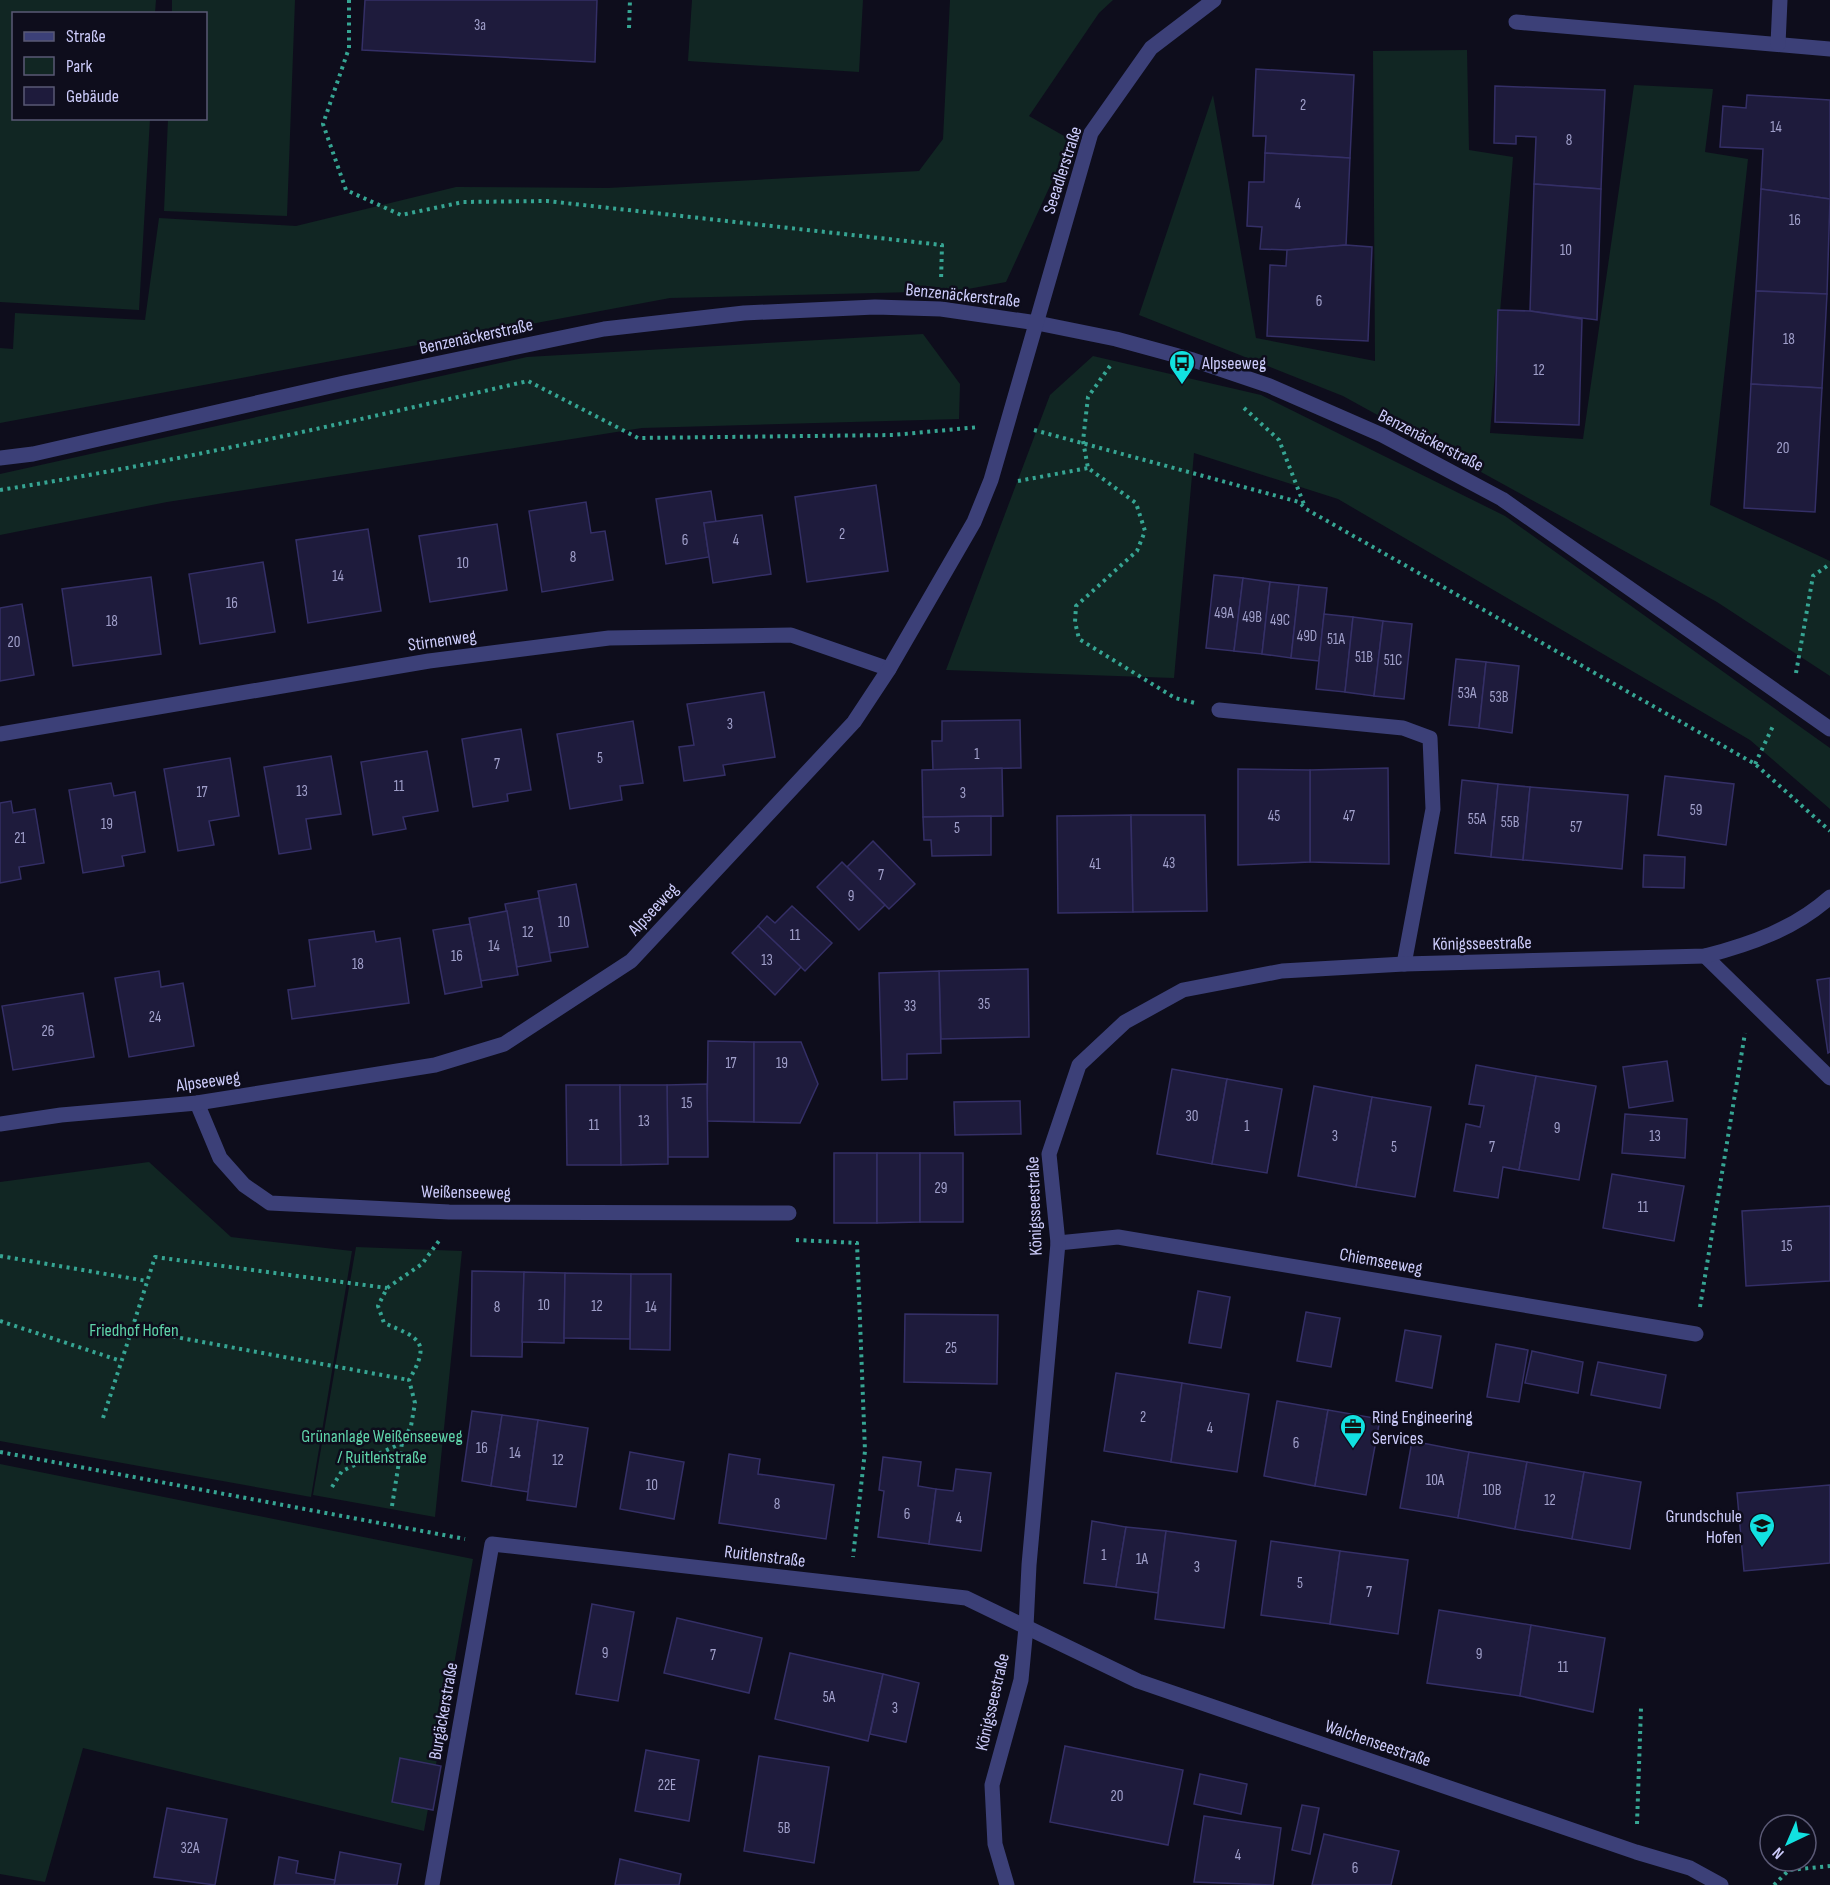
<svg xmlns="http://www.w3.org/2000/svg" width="1830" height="1885" font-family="'Sofia Sans Condensed',sans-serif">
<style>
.green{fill:#112623}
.building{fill:#1e1b3c;stroke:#342f66;stroke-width:1.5}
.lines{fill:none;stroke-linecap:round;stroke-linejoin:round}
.path{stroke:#36a593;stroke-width:4;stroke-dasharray:3 4.5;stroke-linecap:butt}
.minor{stroke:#3c4078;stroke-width:15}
.labels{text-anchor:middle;stroke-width:5;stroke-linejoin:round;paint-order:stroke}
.number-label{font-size:15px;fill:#a1a0cb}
.street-label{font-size:18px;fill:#cdccfb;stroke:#0e0d1c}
.poi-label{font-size:18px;fill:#cdccfb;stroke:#0e0d1c;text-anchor:start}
.park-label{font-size:18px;fill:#5fd4aa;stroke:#0e0d1c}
</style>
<rect width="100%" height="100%" fill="#0e0d1c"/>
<g class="green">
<polygon points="0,0 156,0 155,13 14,14 14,118 150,119 139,310 0,302"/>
<polygon points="172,0 295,0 287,216 164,211 168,119 206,118 206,14 172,13"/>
<polygon points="692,0 863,0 859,72 688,61"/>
<polygon points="950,0 1113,0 1099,13 1029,116 1071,140 1006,282 957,291 670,298 0,423 0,348 13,349 15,313 145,320 159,218 296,226 456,187 608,188 919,171 943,139"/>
<polygon points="1467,50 1469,150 1513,157 1490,433 1583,439 1634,85 1713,89 1705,152 1748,159 1710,505 1830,561 1830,676 1717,602 1343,396 1139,315 1213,95 1256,338 1375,361 1373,51"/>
<polygon points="923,334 960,384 959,419 642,428 167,502 0,535 0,474 527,357"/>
<polygon points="1093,356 1261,395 1505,516 1830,748 1830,809 1750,740 1338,499 1194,453 1174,678 946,670 1050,395"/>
<polygon points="149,1162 231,1237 352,1251 311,1497 0,1441 0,1182"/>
<polygon points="356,1247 462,1251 435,1517 313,1495"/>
<polygon points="0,1464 473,1559 424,1831 83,1748 45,1882 0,1874"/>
</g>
<g class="building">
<polygon points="365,0 597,0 595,62 362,50"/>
<polygon points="1256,69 1354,75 1350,158 1265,153 1266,136 1253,136"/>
<polygon points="1495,86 1605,90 1601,189 1534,184 1536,137 1516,136 1516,144 1494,143"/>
<polygon points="1747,95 1830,100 1830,199 1761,189 1763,149 1720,147 1723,106 1746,108"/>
<polygon points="1265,153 1350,158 1346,245 1287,250 1260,249 1262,227 1247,226 1249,182 1264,182"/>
<polygon points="1534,184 1601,189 1597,320 1530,311"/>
<polygon points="1761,189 1830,199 1827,294 1756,291"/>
<polygon points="1346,245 1372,247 1368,341 1267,336 1270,265 1286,266 1287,250"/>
<polygon points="1756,291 1827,294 1822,388 1751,384"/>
<polygon points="1498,310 1530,311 1582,319 1579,425 1495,422"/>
<polygon points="1751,384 1822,388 1815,512 1744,508"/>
<polygon points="876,485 888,571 807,582 795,497"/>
<polygon points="711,491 716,522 704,523 709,557 666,564 656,499"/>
<polygon points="586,502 591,533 605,531 613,580 542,592 529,511"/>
<polygon points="762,515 771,574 713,583 704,523"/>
<polygon points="497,524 507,590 430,602 419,536"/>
<polygon points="368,529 381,611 308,623 296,540"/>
<polygon points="263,562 275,632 200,644 189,574"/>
<polygon points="1214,575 1243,578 1234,651 1206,648"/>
<polygon points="151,577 161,654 73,666 62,589"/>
<polygon points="1243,578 1270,582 1262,654 1234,651"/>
<polygon points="1270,582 1299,585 1291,658 1262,654"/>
<polygon points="1299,585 1327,588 1319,661 1291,658"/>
<polygon points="22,604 34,675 0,681 0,608"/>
<polygon points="1324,614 1353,617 1345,692 1316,689"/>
<polygon points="1353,617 1383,621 1374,696 1345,692"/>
<polygon points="1383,621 1412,624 1404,699 1374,696"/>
<polygon points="1456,659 1486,662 1479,728 1449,725"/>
<polygon points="1486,662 1519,666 1512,733 1479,728"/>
<polygon points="764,692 775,757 723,765 725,775 684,781 679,747 694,745 687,704"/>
<polygon points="1020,720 1021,768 933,770 932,741 942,741 942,721"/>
<polygon points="633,721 643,783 620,786 622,800 570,809 557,734"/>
<polygon points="521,729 531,790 507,794 508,801 473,807 462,739"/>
<polygon points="427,751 438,811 403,817 406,829 373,835 361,762"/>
<polygon points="331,756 341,814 306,819 311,849 279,854 264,767"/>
<polygon points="230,758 239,816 209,821 214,845 178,851 164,769"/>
<polygon points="1002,768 1003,816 923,817 922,770"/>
<polygon points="1388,768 1389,864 1310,862 1310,770"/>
<polygon points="1238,769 1310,770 1310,862 1238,865"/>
<polygon points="1665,776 1734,784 1726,845 1658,835"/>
<polygon points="1462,780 1498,784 1491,857 1455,853"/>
<polygon points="111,783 114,796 135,792 145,852 122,856 124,866 83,873 69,790"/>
<polygon points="1498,784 1530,787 1523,860 1491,857"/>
<polygon points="1530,787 1628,795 1622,869 1523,860"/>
<polygon points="11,801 13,813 35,809 44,863 19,867 21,879 0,883 0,803"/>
<polygon points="1131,815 1133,912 1058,913 1057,816"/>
<polygon points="1131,815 1205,815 1207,911 1133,912"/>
<polygon points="991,816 991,855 932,856 931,840 924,840 923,817"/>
<polygon points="873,841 915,884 889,909 847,867"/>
<polygon points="1644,855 1685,857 1684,888 1643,887"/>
<polygon points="842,862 885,905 859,930 817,887"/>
<polygon points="576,884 588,947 550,953 538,891"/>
<polygon points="539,898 551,961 517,967 505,904"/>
<polygon points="792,906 832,943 805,971 758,926 767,916 775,923"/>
<polygon points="507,911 518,975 481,981 469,918"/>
<polygon points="470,924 482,987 445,994 433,930"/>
<polygon points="758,926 801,967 775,995 732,953"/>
<polygon points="374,931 376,942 400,938 409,1003 292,1019 288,990 315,986 309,940"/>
<polygon points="1028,969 1029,1037 941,1039 939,971"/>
<polygon points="159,971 161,987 183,983 194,1046 129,1057 115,978"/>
<polygon points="939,971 941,1053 907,1054 907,1079 882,1080 879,973"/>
<polygon points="1830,978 1830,1052 1828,1053 1817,980"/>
<polygon points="83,993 94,1057 13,1070 2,1006"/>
<polygon points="708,1041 754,1042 754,1122 707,1121"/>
<polygon points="754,1042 801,1042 818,1084 800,1123 754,1122"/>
<polygon points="1667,1061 1673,1101 1629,1108 1623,1067"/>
<polygon points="1476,1065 1536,1076 1519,1170 1503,1167 1498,1198 1454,1191 1466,1124 1480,1127 1484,1106 1469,1104"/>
<polygon points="1172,1069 1227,1079 1212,1164 1157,1154"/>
<polygon points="1536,1076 1596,1086 1579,1180 1519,1170"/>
<polygon points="1227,1079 1282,1089 1267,1173 1212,1164"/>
<polygon points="707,1084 708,1157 668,1157 667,1085"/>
<polygon points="566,1085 620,1085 621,1165 567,1165"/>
<polygon points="620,1085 667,1085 668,1164 621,1165"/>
<polygon points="1314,1086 1372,1097 1356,1187 1298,1176"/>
<polygon points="1372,1097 1431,1107 1415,1197 1356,1187"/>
<polygon points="1020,1101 1021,1134 955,1135 954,1102"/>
<polygon points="1625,1114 1687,1119 1685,1158 1622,1153"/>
<rect x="834" y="1153" width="43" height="70"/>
<polygon points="877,1153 920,1153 920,1222 877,1223"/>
<rect x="920" y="1153" width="43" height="69"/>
<polygon points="1612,1174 1684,1186 1674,1241 1603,1228"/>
<polygon points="1830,1206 1830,1281 1746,1286 1742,1211"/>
<polygon points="472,1271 524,1272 522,1357 471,1356"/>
<polygon points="524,1272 565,1273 564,1343 522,1342"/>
<polygon points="565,1273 631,1274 630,1339 564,1338"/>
<polygon points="631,1274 671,1274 670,1350 630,1349"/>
<polygon points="1198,1291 1230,1297 1221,1348 1189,1343"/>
<polygon points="1306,1312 1340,1318 1331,1367 1297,1361"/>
<polygon points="905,1314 998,1315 997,1384 904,1382"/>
<polygon points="1405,1330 1441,1336 1432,1388 1396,1381"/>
<polygon points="1496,1344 1528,1350 1519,1402 1487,1397"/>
<polygon points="1532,1351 1583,1362 1578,1393 1525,1383"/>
<polygon points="1598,1362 1666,1375 1660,1408 1591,1395"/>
<polygon points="1116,1373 1182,1383 1171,1462 1104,1451"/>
<polygon points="1182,1383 1249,1394 1237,1472 1171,1462"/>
<polygon points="1277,1401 1328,1410 1315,1486 1264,1476"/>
<polygon points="1328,1410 1380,1419 1366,1495 1315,1486"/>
<polygon points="472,1411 502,1415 491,1486 462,1481"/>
<polygon points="502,1415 538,1420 528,1492 491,1486"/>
<polygon points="538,1420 588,1428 576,1507 527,1500"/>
<polygon points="1412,1441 1469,1452 1458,1518 1400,1508"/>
<polygon points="630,1452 684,1462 674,1519 620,1509"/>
<polygon points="1469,1452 1527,1462 1515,1529 1458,1518"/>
<polygon points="729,1454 760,1459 758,1474 834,1485 826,1539 719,1523"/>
<polygon points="883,1457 921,1462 918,1486 936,1489 929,1544 878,1537 884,1491 879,1490"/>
<polygon points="1527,1462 1584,1472 1572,1539 1515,1529"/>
<polygon points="956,1469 991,1473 981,1551 929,1544 936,1489 953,1491"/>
<polygon points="1584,1472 1641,1482 1630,1549 1572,1539"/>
<polygon points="1830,1485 1830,1563 1744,1571 1737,1493"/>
<polygon points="1092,1521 1126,1527 1116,1587 1084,1583"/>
<polygon points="1126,1527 1166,1531 1158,1593 1116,1587"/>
<polygon points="1166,1531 1236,1541 1224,1628 1155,1619"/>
<polygon points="1271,1541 1340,1551 1330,1624 1261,1615"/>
<polygon points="1340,1551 1408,1560 1398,1634 1330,1624"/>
<polygon points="592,1604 634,1612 618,1701 576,1694"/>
<polygon points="1439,1610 1531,1625 1520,1696 1427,1683"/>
<polygon points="677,1618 762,1638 749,1693 664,1673"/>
<polygon points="1531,1625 1605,1638 1593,1712 1520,1696"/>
<polygon points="790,1653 883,1674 868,1741 775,1719"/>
<polygon points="883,1674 919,1683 906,1742 870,1734"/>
<polygon points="1065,1746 1183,1770 1168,1845 1050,1822"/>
<polygon points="646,1750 699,1760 689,1821 635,1811"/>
<polygon points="759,1756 829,1767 814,1863 744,1851"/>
<polygon points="400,1758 441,1766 433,1810 392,1802"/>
<polygon points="1200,1774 1247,1784 1241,1814 1194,1804"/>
<polygon points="1302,1805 1319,1808 1310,1854 1292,1850"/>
<polygon points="167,1808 227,1819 215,1885 154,1877"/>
<polygon points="1204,1816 1281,1828 1273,1885 1194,1882"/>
<polygon points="1324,1834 1399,1851 1391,1885 1312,1885"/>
<polygon points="340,1852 401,1864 397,1885 334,1885"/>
<polygon points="279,1857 298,1861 296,1873 335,1880 334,1885 274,1885"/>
<polygon points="620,1859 681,1874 679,1885 615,1885"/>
</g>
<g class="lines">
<g class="path">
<polyline points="349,0 349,48 323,124 346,190 401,215 463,202 547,201 942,245 941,281"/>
<polyline points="629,28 630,0"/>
<polyline points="1110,366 1088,397 1083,441 1088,468 1136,503 1145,531 1137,551 1076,606 1075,622 1079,639 1175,698 1195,703"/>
<polyline points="1244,408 1279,440 1305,507"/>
<polyline points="1034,430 1299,502 1306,509 1755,764 1830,831"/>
<polyline points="1018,481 1088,468"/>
<path d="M0 490C178 462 353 421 528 381L638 438 893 435 979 427"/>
<polyline points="1796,673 1813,576 1830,564"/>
<polyline points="1755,764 1774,724"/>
<polyline points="796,1240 857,1243 865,1451 853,1557"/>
<polyline points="0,1256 147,1281"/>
<polyline points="1700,1307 1745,1033"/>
<polyline points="0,1321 121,1361"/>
<polyline points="132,1329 155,1257 387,1288"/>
<polyline points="103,1418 132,1329 409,1380"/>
<polyline points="0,1452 465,1539"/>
<path d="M332 1487 342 1471 402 1443 411 1426 415 1403 409 1380C432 1341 419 1338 384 1323L378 1306 387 1288 422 1264 441 1238"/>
<polyline points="392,1506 402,1443"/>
<polyline points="1637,1824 1641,1708"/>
<polyline points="1774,1885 1789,1870 1830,1866"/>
</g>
<g class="minor">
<polyline points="1516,22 1830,49"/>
<polyline points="1778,44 1780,0"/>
<polyline points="0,458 33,454 344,383 604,329 744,313 875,307 941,309 1037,323 1116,339 1193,360 1270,386 1382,435 1502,499 1830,729"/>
<polyline points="1219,710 1403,728 1430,738 1433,809 1404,964"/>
<polyline points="0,734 429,661 609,638 791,635 889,669"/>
<polyline points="1705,956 1830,1078"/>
<polyline points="197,1103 220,1158 244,1185 270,1203 449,1212 789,1213"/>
<polyline points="0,1124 61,1115 197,1103 435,1065 504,1044 631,961 854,722 889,669 974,522 991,480 1091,133 1151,48 1214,0"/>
<polyline points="1058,1243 1118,1237 1696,1334"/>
<polyline points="432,1885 492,1544 966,1598 1138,1681 1636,1852 1690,1868 1721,1885"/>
<path d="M1007 1885 995 1844 992 1785 1021 1680 1026 1627 1029 1565 1058 1243 1049 1154 1079 1065 1125 1022 1183 990 1282 971 1404 964 1705 956C1751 944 1794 929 1830 897"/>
</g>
</g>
<defs>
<symbol id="bus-pin" viewBox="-11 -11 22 30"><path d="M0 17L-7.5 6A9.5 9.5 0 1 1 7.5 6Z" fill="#12e1e0" stroke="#0e0d1c"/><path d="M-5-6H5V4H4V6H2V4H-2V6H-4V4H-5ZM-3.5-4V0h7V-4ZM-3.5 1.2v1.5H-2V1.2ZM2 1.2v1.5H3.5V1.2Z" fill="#111"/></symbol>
<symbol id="office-pin" viewBox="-11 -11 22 30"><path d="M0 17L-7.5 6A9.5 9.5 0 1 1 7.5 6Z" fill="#12e1e0" stroke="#0e0d1c"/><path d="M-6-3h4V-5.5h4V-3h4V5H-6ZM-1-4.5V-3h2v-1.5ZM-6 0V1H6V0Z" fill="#111"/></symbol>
<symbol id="school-pin" viewBox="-11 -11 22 30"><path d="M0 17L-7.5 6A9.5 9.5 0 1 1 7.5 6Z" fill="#12e1e0" stroke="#0e0d1c"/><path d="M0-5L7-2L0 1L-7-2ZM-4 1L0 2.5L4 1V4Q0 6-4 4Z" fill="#111"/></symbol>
</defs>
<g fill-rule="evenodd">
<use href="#bus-pin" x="1167" y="348" width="30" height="40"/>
<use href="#office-pin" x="1338" y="1412" width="30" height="40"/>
<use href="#school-pin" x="1747" y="1511" width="30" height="40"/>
</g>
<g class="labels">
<g class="number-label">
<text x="480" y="30">3a</text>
<text x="1303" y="110">2</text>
<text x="1776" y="132">14</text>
<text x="1569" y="145">8</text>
<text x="1298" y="209">4</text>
<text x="1795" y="225">16</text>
<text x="1566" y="255">10</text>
<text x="1319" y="306">6</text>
<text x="1789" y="344">18</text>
<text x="1539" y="375">12</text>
<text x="1783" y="453">20</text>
<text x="842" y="539">2</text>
<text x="685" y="545">6</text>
<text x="736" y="545">4</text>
<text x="573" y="562">8</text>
<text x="463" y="568">10</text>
<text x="338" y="581">14</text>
<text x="232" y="608">16</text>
<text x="1224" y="618">49A</text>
<text x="1252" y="622">49B</text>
<text x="1280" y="625">49C</text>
<text x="112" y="626">18</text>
<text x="1307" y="641">49D</text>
<text x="1336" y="644">51A</text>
<text x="14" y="647">20</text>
<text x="1364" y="662">51B</text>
<text x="1393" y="665">51C</text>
<text x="1467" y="698">53A</text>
<text x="1499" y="702">53B</text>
<text x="730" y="729">3</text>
<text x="977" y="759">1</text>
<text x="600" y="763">5</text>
<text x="497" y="769">7</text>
<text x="399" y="791">11</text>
<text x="302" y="796">13</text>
<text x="202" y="797">17</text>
<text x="963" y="798">3</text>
<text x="1696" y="815">59</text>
<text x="1274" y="821">45</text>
<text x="1349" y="821">47</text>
<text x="1477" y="824">55A</text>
<text x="1510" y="827">55B</text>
<text x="107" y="829">19</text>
<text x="1576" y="832">57</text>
<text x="957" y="833">5</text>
<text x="20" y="843">21</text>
<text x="1169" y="868">43</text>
<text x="1095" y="869">41</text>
<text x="881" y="880">7</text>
<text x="851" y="901">9</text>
<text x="564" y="927">10</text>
<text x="528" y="937">12</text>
<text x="795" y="940">11</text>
<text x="494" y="951">14</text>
<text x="457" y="961">16</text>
<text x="767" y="965">13</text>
<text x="358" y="969">18</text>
<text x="984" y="1009">35</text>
<text x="910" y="1011">33</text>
<text x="155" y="1022">24</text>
<text x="48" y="1036">26</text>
<text x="731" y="1068">17</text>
<text x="782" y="1068">19</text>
<text x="687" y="1108">15</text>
<text x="1192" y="1121">30</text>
<text x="644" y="1126">13</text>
<text x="594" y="1130">11</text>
<text x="1247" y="1131">1</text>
<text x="1557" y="1133">9</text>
<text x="1335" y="1141">3</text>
<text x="1655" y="1141">13</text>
<text x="1394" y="1152">5</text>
<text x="1492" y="1152">7</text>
<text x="941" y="1193">29</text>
<text x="1643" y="1212">11</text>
<text x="1787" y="1251">15</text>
<text x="544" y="1310">10</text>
<text x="597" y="1311">12</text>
<text x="497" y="1312">8</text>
<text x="651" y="1312">14</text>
<text x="951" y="1353">25</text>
<text x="1143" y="1422">2</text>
<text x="1210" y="1433">4</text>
<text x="1296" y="1448">6</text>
<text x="482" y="1453">16</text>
<text x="515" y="1458">14</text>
<text x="558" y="1465">12</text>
<text x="1435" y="1485">10A</text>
<text x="652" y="1490">10</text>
<text x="1492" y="1495">10B</text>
<text x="1550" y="1505">12</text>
<text x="777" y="1509">8</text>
<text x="907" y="1519">6</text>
<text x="959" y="1523">4</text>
<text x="1104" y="1560">1</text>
<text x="1142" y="1564">1A</text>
<text x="1197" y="1572">3</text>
<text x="1300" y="1588">5</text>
<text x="1369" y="1597">7</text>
<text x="605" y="1658">9</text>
<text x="1479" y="1659">9</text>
<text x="713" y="1660">7</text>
<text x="1563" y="1672">11</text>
<text x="829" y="1702">5A</text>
<text x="895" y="1713">3</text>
<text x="667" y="1790">22E</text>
<text x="1117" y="1801">20</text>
<text x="784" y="1833">5B</text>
<text x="190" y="1853">32A</text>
<text x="1238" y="1860">4</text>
<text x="1355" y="1873">6</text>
</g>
<g class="street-label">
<text transform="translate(1062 170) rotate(-72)" y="6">Seeadlerstraße</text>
<text transform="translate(963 295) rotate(6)" y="6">Benzenäckerstraße</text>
<text transform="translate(476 336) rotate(-12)" y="6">Benzenäckerstraße</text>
<text transform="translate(1431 440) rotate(27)" y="6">Benzenäckerstraße</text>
<text transform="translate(442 640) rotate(-8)" y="6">Stirnenweg</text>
<text transform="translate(653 909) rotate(-47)" y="6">Alpseeweg</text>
<text transform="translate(1482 943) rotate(-1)" y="6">Königsseestraße</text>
<text transform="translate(208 1081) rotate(-8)" y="6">Alpseeweg</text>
<text transform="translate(466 1192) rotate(1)" y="6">Weißenseeweg</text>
<text transform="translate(1034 1206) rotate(-92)" y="6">Königsseestraße</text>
<text transform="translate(1381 1261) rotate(10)" y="6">Chiemseeweg</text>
<text transform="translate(765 1556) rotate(7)" y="6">Ruitlenstraße</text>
<text transform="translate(992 1702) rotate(-77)" y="6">Königsseestraße</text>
<text transform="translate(443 1711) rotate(-80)" y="6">Burgäckerstraße</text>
<text transform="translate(1378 1743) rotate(19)" y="6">Walchenseestraße</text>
</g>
<g class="poi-label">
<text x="1202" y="369">Alpseeweg</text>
<text x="1372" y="1423">Ring Engineering<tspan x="1372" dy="21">Services</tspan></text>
<text x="1742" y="1522" text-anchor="end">Grundschule<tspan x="1742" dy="21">Hofen</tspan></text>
</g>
<g class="park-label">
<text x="134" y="1336">Friedhof Hofen</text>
<text x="382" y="1442">Grünanlage Weißenseeweg<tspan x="382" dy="21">/ Ruitlenstraße</tspan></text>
</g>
</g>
<rect x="12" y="12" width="195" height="108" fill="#0e0d1c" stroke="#5a5975" stroke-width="1.5"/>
<rect x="24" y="32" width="30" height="9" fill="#3c4078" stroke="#5a5975" stroke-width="1.5"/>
<text x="66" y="42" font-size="18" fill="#cdccfb">Straße</text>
<rect x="24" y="57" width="30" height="18" fill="#112623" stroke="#5a5975" stroke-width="1.5"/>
<text x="66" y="72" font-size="18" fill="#cdccfb">Park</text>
<rect x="24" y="87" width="30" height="18" fill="#1e1b3c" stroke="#5a5975" stroke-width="1.5"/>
<text x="66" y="102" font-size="18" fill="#cdccfb">Gebäude</text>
<g transform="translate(1788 1843) rotate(224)"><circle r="28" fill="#0e0d1c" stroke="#5a5975" stroke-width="1.5"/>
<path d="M0-4.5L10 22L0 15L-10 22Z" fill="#12e1e0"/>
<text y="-9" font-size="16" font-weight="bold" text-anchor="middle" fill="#cdccfb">N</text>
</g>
</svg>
